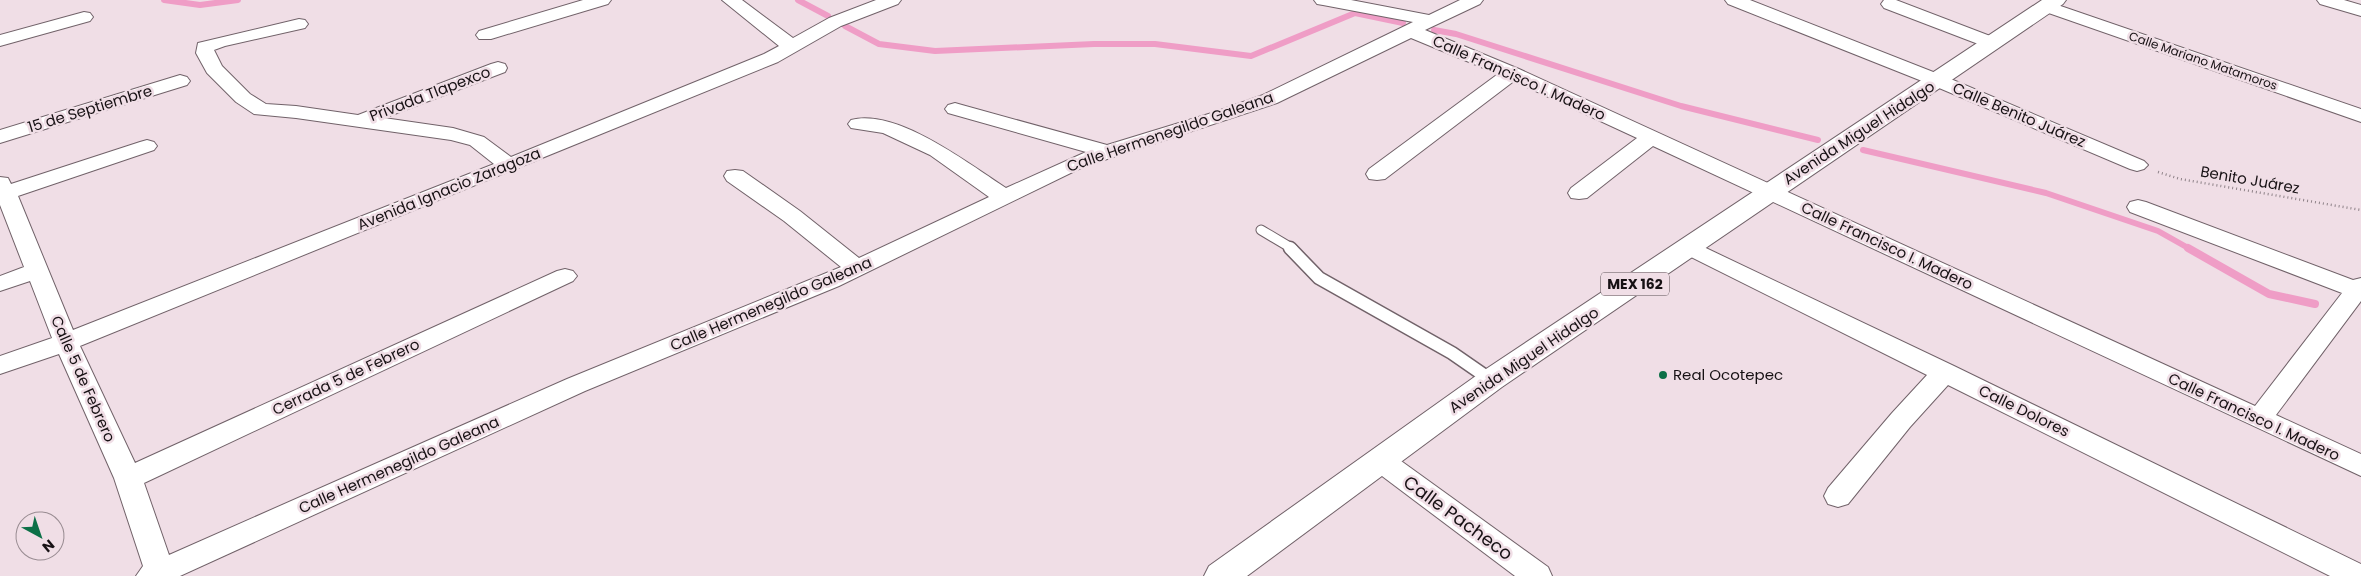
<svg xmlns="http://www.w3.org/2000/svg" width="2361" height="576" font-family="Poppins,sans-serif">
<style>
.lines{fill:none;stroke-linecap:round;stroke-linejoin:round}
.stream-far1{stroke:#ef9dc6;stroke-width:6}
.stream{stroke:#ef9dc6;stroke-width:8}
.lane-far1-casing{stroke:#716269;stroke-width:11}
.lane-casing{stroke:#716269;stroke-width:15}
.street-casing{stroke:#716269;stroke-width:2}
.primary-casing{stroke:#716269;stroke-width:2}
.path{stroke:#8e8288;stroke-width:2.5;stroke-dasharray:1 3;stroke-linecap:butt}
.lane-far1{stroke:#fff;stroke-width:9}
.lane{stroke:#fff;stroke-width:12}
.street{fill:#fff;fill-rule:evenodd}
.primary{fill:#fff;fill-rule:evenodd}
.poi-dot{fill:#0c7047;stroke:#f0dee6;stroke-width:2}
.labels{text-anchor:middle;stroke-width:5;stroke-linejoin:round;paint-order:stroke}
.far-street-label{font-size:12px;fill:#171114;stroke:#f0dee6}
.shield{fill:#f0dee6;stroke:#584e53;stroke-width:1}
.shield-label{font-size:14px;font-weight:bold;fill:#171114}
.street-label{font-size:15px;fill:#171114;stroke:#f0dee6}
.poi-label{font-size:15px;fill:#171114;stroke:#f0dee6;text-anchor:start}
.near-street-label{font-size:18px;fill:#171114;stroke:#f0dee6}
</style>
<rect width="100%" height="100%" fill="#f0dee6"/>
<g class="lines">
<g class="stream-far1">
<polyline points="164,0 200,5 238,0"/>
<polyline points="798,0 828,16"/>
<polyline points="845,26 879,44 935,51 1094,44 1155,44 1251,56 1355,13 1403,23"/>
<polyline points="1434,30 1456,34 1681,106 1818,140"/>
<polyline points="1863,150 2046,193 2158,231 2190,249"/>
</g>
<polyline class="stream" points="2188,248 2269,294 2315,304"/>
<defs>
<polyline id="lane-far1" points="1261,230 1293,249"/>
<polyline id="lane" points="1290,248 1319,278 1452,353 1491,380"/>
<g id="street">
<polygon points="583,0 611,0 608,4 491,39 479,39 476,35 479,31"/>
<path d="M722 0H742L793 38 829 18 876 0H901L898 4 841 26 778 62 80 346 135 463 557 271 565 269 573 271 577 276 573 281 144 483 169 555 567 379 841 267 784 221 727 181 724 176 727 171 735 170 743 171 800 211 859 258 989 197 930 155 883 133 851 128 848 124 851 120C897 108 969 164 1006 188L1086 152 948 113 945 109 948 105 955 103 962 105 1107 145 1215 112 1263 95 1413 22 1323 5 1317 4 1314 0H1351L1429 15 1460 0H1483L1480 4 1425 30 1519 69 2255 406 2342 293 2130 212 2127 207 2130 202 2138 200 2146 202 2353 280 2361 278V301L2276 415 2361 454V476L1653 146 1587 198 1579 199 1571 198 1568 193 1571 188 1637 138 1514 81 1385 179 1377 180 1369 179 1366 174 1369 169 1498 74 1411 38 1277 103 1083 167 839 286 585 391 180 576H136L143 566 114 478 59 354 0 374V356L52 338 30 281 0 291V276L24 267 0 205V177L8 178 11 184 140 142 147 140 154 142 157 146 154 150 18 196 73 330 494 164 470 145 451 140 296 118 254 114 236 102 207 73 196 53 198 43 299 19 305 20 308 24 305 28 225 46 214 50 222 66 250 94 266 104 296 106 358 115 491 64 498 62 505 64 507 68 505 72 384 118 453 128 484 137 511 157 764 54 779 46Z"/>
<polygon points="1725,0 1750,0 1946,77 2144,161 2148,165 2144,169 2137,171 2130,169 1932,85 1728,4"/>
<polygon points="1884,0 1896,0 1998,39 2001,43 1998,47 1986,47 1884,8 1881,4"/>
<polygon points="2317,0 2344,0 2361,5 2361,16 2320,4"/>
<polygon points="2046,1 2361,109 2361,122 2040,10 2037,6 2040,2"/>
<polygon points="84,12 90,13 93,17 90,21 0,46 0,35"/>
<polygon points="180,75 187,77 190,81 187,85 0,143 0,130"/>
<polygon points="1689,240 1954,366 2361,564 2361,576 2330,576 1948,385 1910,427 1848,504 1838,507 1828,504 1824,496 1828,488 1892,413 1927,375 1681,252 1678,247 1681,242"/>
<polygon points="1380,450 1390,453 1548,567 1552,576 1515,576 1370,467 1366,460 1370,453"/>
</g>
<polygon id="primary" points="2042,0 2066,0 2063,4 1502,387 1247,576 1204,576 1209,566 1480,373"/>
</defs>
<use href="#lane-far1" class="lane-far1-casing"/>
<use href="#lane" class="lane-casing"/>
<use href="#street" class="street-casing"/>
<use href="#primary" class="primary-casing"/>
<polyline class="path" points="2158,172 2180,179 2361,210"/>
<use href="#lane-far1" class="lane-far1"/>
<use href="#lane" class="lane"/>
<use href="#street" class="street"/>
<use href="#primary" class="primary"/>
</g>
<circle class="poi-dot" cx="1663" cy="375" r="5"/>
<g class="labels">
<g class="far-street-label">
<text transform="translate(2203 61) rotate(19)" y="4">Calle Mariano Matamoros</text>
</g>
<rect class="shield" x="1601" y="272.5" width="68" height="23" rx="4"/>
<g class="shield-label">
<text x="1635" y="289">MEX 162</text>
</g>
<g class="street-label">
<text transform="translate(1519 78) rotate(24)" y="5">Calle Francisco I. Madero</text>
<text transform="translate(430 94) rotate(-21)" y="5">Privada Tlapexco</text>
<text transform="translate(90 109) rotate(-17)" y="5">15 de Septiembre</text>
<text transform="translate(2019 115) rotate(23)" y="5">Calle Benito Juárez</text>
<text transform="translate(1170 132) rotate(-19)" y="5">Calle Hermenegildo Galeana</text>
<text transform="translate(1859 133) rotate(-33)" y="5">Avenida Miguel Hidalgo</text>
<text transform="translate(2250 180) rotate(10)" y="5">Benito Juárez</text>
<text transform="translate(449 189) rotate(-22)" y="5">Avenida Ignacio Zaragoza</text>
<text transform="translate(1887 246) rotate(25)" y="5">Calle Francisco I. Madero</text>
<text transform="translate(771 304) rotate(-23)" y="5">Calle Hermenegildo Galeana</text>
<text transform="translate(1524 360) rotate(-34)" y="5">Avenida Miguel Hidalgo</text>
<text transform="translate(346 377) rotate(-25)" y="5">Cerrada 5 de Febrero</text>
<text transform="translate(83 379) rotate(66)" y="5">Calle 5 de Febrero</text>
<text transform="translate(2024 411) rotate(26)" y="5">Calle Dolores</text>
<text transform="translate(2254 417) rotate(25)" y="5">Calle Francisco I. Madero</text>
<text transform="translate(399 465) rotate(-24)" y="5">Calle Hermenegildo Galeana</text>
</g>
<g class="poi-label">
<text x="1673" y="380">Real Ocotepec</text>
</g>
<g class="near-street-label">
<text transform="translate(1458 518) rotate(36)" y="6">Calle Pacheco</text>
</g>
</g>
<g transform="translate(40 536) rotate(140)"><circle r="24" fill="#f0dee6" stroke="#998c92"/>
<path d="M0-4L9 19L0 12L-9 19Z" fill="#0c7047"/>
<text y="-8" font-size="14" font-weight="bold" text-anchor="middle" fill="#171114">N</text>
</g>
</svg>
